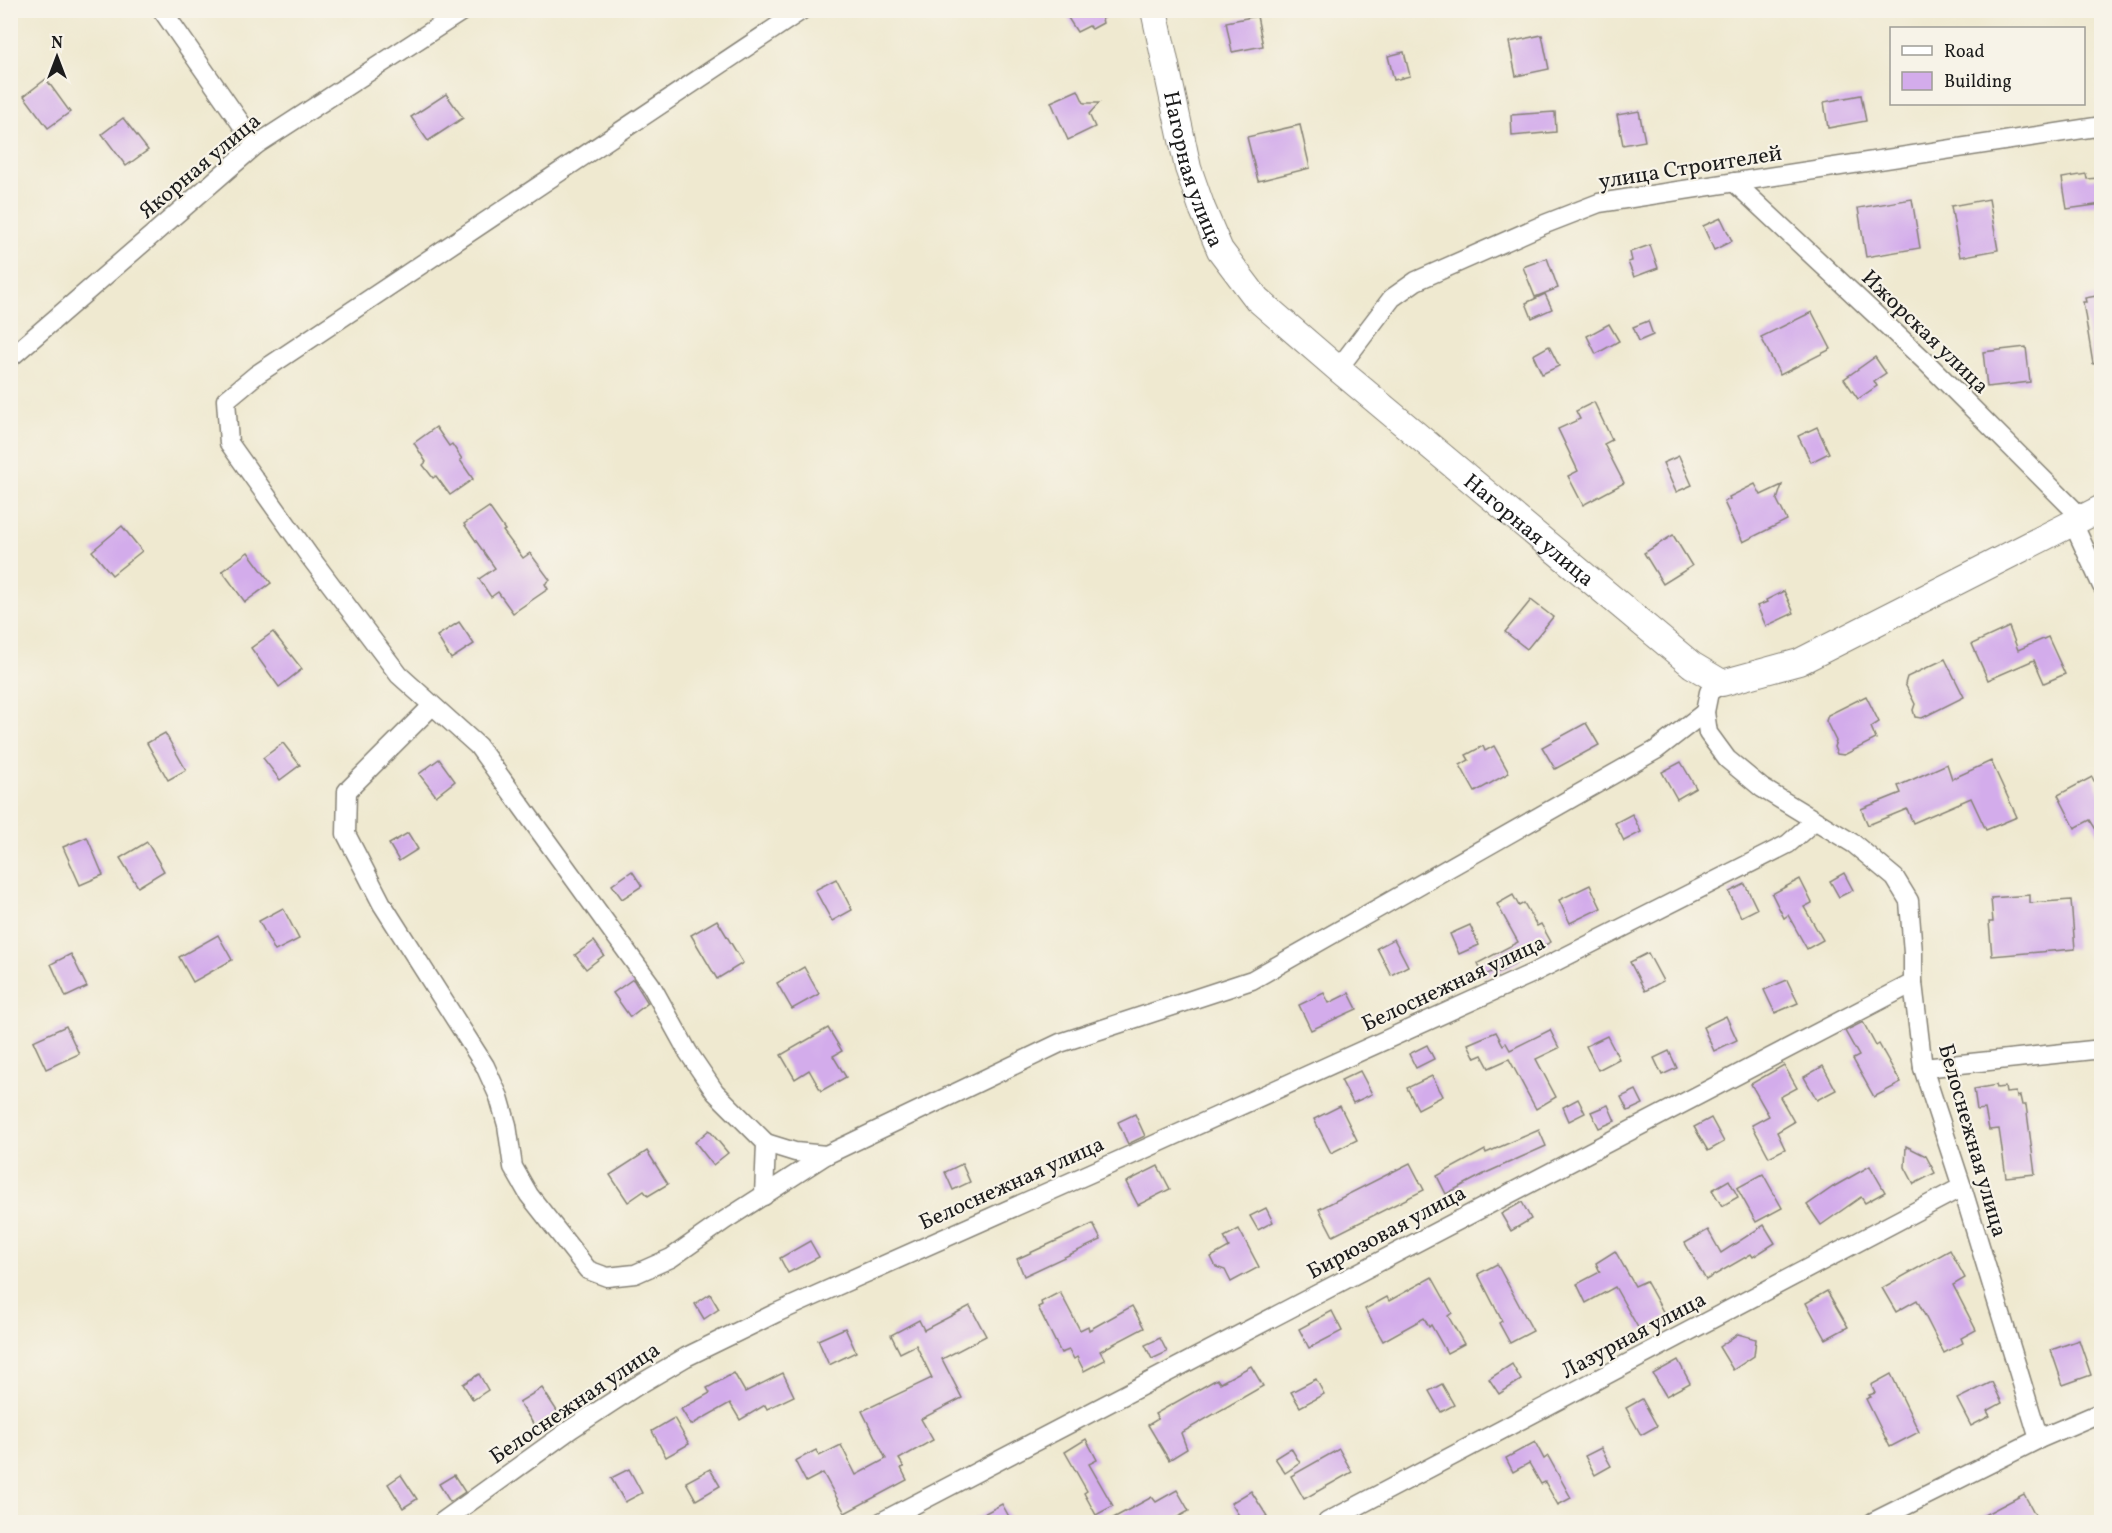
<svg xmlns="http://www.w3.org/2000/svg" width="2112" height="1533" font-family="Vollkorn,serif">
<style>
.building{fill:#d3aceb}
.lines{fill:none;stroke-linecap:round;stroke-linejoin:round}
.street-casing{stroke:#868276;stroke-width:21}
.secondary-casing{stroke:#868276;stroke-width:28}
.street{stroke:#fff;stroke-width:18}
.secondary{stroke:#fff;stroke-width:26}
.labels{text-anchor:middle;stroke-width:4.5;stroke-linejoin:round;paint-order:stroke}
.street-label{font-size:22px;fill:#1c1c1c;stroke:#f7f3e8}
</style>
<rect width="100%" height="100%" fill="#f7f3e8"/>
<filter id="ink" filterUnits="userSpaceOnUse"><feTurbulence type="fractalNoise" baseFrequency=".0167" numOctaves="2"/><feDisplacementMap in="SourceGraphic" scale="12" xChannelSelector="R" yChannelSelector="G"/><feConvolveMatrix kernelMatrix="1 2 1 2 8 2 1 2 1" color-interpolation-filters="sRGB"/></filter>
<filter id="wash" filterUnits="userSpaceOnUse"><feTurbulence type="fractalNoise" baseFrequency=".008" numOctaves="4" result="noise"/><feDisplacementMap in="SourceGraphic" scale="24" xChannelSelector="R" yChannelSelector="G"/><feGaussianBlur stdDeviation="1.35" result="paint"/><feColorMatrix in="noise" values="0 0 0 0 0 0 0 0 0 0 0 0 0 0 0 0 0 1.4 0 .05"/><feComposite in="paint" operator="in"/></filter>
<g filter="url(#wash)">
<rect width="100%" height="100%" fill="#efe9d0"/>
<g id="blocks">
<g class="building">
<polygon points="1063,10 1119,10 1102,19 1103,23 1092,29 1089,26 1077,32"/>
<polygon points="1257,16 1263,46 1232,52 1226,22"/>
<polygon points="1542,35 1549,69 1516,76 1509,42"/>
<polygon points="1404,52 1410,76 1394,80 1388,56"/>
<polygon points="46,79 70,112 48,128 24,96"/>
<polygon points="1078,90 1084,103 1099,103 1089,114 1095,127 1068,140 1051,102"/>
<polygon points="446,94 463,118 428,141 411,117"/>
<polygon points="1861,95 1866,121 1828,128 1824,102"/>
<polygon points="1639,111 1645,141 1623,145 1617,115"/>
<polygon points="1555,112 1556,132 1512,136 1511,115"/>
<polygon points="123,118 148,150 126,166 102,134"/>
<polygon points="1300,125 1310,168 1258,181 1247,137"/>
<polygon points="2086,174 2087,179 2098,178 2102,204 2067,209 2062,178"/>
<polygon points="1912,199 1920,248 1866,257 1858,208"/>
<polygon points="1989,199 1998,250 1960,257 1951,206"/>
<polygon points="1721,218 1732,241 1714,250 1703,226"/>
<polygon points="1650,245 1658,268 1634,277 1628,262 1632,261 1630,252"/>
<polygon points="1547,258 1558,288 1535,297 1523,267"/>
<polygon points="1545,294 1552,309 1532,318 1526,303"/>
<polygon points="2102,295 2102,363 2093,364 2083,302 2086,302 2085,298"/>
<polygon points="1812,312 1831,349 1780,375 1761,337"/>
<polygon points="1648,321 1653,335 1639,341 1633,327"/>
<polygon points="1609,324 1619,341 1596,354 1587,336"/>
<polygon points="1549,346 1559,366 1542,374 1533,355"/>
<polygon points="2026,347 2030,382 1987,387 1983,352"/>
<polygon points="1875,357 1886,373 1874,381 1877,386 1858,399 1844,379"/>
<polygon points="1594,402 1612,440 1604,444 1624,483 1583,505 1568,476 1578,471 1558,429 1580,419 1576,411"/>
<polygon points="436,427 449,446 452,444 462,459 460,460 473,479 450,495 436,476 433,478 423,465 426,462 414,443"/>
<polygon points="1817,427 1829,453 1811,462 1798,436"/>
<polygon points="1679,456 1692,485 1676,492 1663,463"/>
<polygon points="1755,484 1761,495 1782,485 1777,500 1787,520 1743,542 1724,502 1730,499 1729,497"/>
<polygon points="489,507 505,530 503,531 523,558 530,553 550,580 545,584 548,589 513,613 498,592 491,597 479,579 495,568 464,524"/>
<polygon points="122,526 142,551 112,575 92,551"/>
<polygon points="1673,535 1692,566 1663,584 1644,553"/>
<polygon points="248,552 271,583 245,602 222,571"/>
<polygon points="1784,591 1794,613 1766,626 1757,606 1767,602 1766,600"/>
<polygon points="1531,600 1553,617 1527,649 1505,632"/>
<polygon points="459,622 474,644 451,659 437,636"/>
<polygon points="2009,627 2018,650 2048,637 2065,674 2044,683 2034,660 1988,680 1972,644"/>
<polygon points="273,632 302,669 279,687 251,648"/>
<polygon points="1945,659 1964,697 1922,718 1915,717 1913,710 1915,704 1905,684 1907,677"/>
<polygon points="1866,696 1879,722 1871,727 1876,739 1844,755 1837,754 1834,747 1836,741 1826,721 1828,715"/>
<polygon points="1586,723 1599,745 1555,769 1542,747"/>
<polygon points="165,733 186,770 168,780 147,743"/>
<polygon points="283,743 300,765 280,780 263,758"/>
<polygon points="1483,746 1485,751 1494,746 1509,773 1475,792 1460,765 1469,760 1466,755"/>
<polygon points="439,759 455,781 436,796 419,774"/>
<polygon points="1991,761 2017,817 1986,830 1971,798 1913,823 1907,809 1868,825 1861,809 1901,793 1898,786 1947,764 1952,779"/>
<polygon points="1681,762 1696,788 1677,799 1662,772"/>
<polygon points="2092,777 2102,796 2102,839 2090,820 2075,828 2058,795"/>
<polygon points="1632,814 1641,832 1624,841 1615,823"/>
<polygon points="408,833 418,849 399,861 389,844"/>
<polygon points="87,837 103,875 80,885 63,847"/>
<polygon points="147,842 164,871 138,887 120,858"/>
<polygon points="632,871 642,886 622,899 612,885"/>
<polygon points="1844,873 1853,890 1839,897 1830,881"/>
<polygon points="836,879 852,910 832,921 815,890"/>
<polygon points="1800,879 1812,903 1804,907 1823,940 1807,949 1788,915 1784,918 1772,894"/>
<polygon points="1745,884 1757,909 1741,917 1729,892"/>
<polygon points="1590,885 1601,908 1570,923 1559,900"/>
<polygon points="1513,895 1519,906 1524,903 1537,926 1541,924 1551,942 1519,958 1520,961 1499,972 1497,969 1484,976 1478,963 1518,942 1497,904"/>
<polygon points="2030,895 2030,903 2071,900 2075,949 1992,956 1989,922 1993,922 1991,898"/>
<polygon points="283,908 299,939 275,951 259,921"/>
<polygon points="717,920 743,963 717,979 691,935"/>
<polygon points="1470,925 1479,945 1459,954 1450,934"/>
<polygon points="218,935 232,960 193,982 179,957"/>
<polygon points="1394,939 1408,966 1391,975 1377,948"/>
<polygon points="594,941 604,955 586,969 575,955"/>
<polygon points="1648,953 1663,981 1645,991 1630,962"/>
<polygon points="71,954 87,987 66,997 51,964"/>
<polygon points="804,967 819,994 792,1009 777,983"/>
<polygon points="633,979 648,1003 630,1017 613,993"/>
<polygon points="1787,980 1798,1003 1775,1013 1764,990"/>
<polygon points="1324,993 1329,1003 1349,993 1357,1009 1311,1030 1299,1005"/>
<polygon points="1726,1016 1737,1040 1714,1051 1703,1027"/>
<polygon points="1863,1022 1876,1046 1879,1044 1901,1083 1874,1097 1853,1059 1859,1056 1845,1031"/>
<polygon points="66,1026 79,1054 46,1069 33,1041"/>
<polygon points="828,1028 842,1051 833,1056 846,1077 821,1091 809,1070 795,1079 781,1055"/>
<polygon points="1550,1030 1559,1048 1536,1059 1556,1097 1536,1109 1509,1059 1489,1068 1482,1055 1475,1058 1468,1044 1496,1032 1503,1045 1506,1043 1510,1050"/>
<polygon points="1607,1036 1619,1059 1598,1070 1586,1046"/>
<polygon points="1427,1045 1434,1059 1416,1068 1409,1054"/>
<polygon points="1669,1051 1677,1068 1662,1075 1654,1058"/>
<polygon points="1784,1065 1797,1088 1780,1097 1794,1122 1777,1132 1785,1149 1769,1157 1752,1125 1769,1116 1751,1084"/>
<polygon points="1823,1066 1836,1090 1817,1100 1804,1077"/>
<polygon points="1360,1071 1372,1094 1353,1103 1341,1080"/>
<polygon points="1432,1076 1443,1096 1418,1109 1407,1088"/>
<polygon points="1996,1085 1997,1088 2005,1087 2006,1093 2016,1092 2017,1097 2020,1096 2022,1105 2026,1105 2035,1174 2006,1177 1999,1129 1989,1130 1985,1109 1977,1110 1974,1089"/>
<polygon points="1636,1090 1643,1104 1628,1111 1621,1097"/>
<polygon points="1578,1099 1585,1113 1569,1121 1563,1107"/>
<polygon points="1608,1105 1615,1121 1599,1128 1591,1112"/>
<polygon points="1340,1106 1357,1140 1331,1153 1314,1119"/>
<polygon points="1135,1114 1145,1136 1128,1144 1118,1122"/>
<polygon points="1711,1118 1724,1142 1708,1151 1694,1127"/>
<polygon points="709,1130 728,1153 713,1165 695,1142"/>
<polygon points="1539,1130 1546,1146 1488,1172 1446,1194 1437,1176 1485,1150 1486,1153"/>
<polygon points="1906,1146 1926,1156 1935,1173 1914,1184 1905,1167"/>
<polygon points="647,1151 668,1184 648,1196 644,1191 628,1202 610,1175"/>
<polygon points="1410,1163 1424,1190 1333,1236 1319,1209"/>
<polygon points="962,1164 970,1182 953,1190 945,1172"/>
<polygon points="1158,1166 1170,1189 1138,1205 1126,1182"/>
<polygon points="1870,1166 1885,1192 1865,1203 1861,1197 1821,1225 1807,1205 1833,1187"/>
<polygon points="1763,1174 1782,1208 1756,1222 1737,1188"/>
<polygon points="1729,1180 1738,1197 1722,1206 1712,1190"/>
<polygon points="1522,1202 1531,1219 1511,1231 1501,1214"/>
<polygon points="1266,1208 1273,1222 1258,1230 1250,1216"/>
<polygon points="1093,1224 1101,1240 1024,1276 1017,1259"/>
<polygon points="1764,1225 1775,1243 1753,1257 1751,1254 1706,1280 1685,1243 1708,1230 1721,1253"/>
<polygon points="1239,1229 1259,1267 1231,1282 1225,1270 1216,1267 1211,1257 1229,1247 1224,1237"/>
<polygon points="810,1241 819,1257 788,1273 780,1258"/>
<polygon points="1950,1250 1965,1278 1953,1285 1976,1330 1961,1338 1963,1343 1944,1353 1917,1300 1896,1312 1882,1288"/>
<polygon points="1615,1251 1635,1286 1646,1281 1666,1317 1640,1331 1615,1287 1586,1303 1577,1284 1600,1272 1596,1263"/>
<polygon points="1497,1264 1533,1331 1510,1343 1499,1323 1502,1321 1478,1274"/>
<polygon points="1432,1277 1452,1313 1448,1316 1464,1344 1447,1353 1431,1325 1429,1327 1424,1318 1383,1341 1365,1309 1387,1297 1389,1301"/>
<polygon points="1827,1291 1848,1327 1826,1339 1806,1303"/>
<polygon points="1060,1292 1080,1330 1088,1326 1089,1330 1132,1306 1144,1328 1100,1351 1105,1360 1084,1371 1077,1357 1074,1359 1069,1350 1061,1353 1038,1307 1042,1305 1041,1302"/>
<polygon points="710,1294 719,1309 704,1319 695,1304"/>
<polygon points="970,1306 986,1336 942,1359 962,1398 921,1419 933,1440 899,1459 904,1467 901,1468 907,1480 845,1513 823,1473 806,1482 795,1461 816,1450 819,1456 841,1445 856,1475 886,1459 862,1411 932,1378 916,1345 900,1353 891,1335 919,1320 924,1330"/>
<polygon points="1332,1311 1342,1331 1309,1348 1299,1329"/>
<polygon points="845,1328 856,1352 829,1365 818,1340"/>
<polygon points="1738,1334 1756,1339 1754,1356 1733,1370 1719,1347"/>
<polygon points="1160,1338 1167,1352 1152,1359 1145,1345"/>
<polygon points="2079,1340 2091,1375 2063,1385 2051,1350"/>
<polygon points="1678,1360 1690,1383 1666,1396 1653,1374"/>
<polygon points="1512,1364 1521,1380 1499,1394 1489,1379"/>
<polygon points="1251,1366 1263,1386 1181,1433 1187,1449 1169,1460 1148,1425 1158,1419 1155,1414 1217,1379 1220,1383"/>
<polygon points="734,1373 745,1392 783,1373 794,1396 767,1409 765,1405 740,1420 730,1403 691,1425 681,1409 710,1393 707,1388"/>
<polygon points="479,1374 488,1390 473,1400 463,1384"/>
<polygon points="1891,1374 1919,1432 1890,1447 1866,1399 1871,1397 1869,1395 1875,1393 1871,1385"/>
<polygon points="1316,1379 1324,1394 1300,1407 1291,1392"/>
<polygon points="1992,1382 2002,1403 1987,1411 1990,1416 1971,1426 1957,1399"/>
<polygon points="1442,1384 1454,1405 1441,1412 1429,1391"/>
<polygon points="542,1388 559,1414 536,1428 519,1402"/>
<polygon points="1642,1399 1657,1426 1641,1435 1626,1408"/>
<polygon points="674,1418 689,1444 666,1457 652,1431"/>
<polygon points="1086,1439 1097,1460 1089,1464 1113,1506 1096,1515 1084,1493 1087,1491 1065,1452"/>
<polygon points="1535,1442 1544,1459 1548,1456 1571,1498 1558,1505 1545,1482 1541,1484 1529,1463 1513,1472 1506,1458"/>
<polygon points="1291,1448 1300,1463 1285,1473 1275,1458"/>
<polygon points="1601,1448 1611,1466 1595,1475 1585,1456"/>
<polygon points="1339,1449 1352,1472 1304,1499 1291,1476"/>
<polygon points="629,1469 642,1493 625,1502 611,1478"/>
<polygon points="710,1469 720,1486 696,1500 686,1482"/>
<polygon points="401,1475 417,1499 403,1508 388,1484"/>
<polygon points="454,1475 465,1492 450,1502 439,1484"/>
<polygon points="1177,1490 1189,1511 1169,1522 1106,1522 1152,1497 1156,1502"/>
<polygon points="1251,1491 1267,1516 1257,1522 1243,1522 1231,1503"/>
<polygon points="2024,1494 2039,1522 1971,1522"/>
<polygon points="1002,1504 1012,1522 969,1522"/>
</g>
</g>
</g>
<g filter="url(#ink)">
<use href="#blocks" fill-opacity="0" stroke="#868276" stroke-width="1.5"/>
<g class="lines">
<defs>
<g id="street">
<polyline points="162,10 256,145"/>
<polyline points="1734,182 1925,361 2082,518"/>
<polyline points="10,358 256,145 464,10"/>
<polyline points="1338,369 1392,298 1416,281 1545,224 1599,203 2102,126"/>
<polyline points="2073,523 2102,586"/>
<polyline points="1722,683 1709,692 1705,712 1708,733 1727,759 1762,788 1854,844 1895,878 1909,901 1913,953 1913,983 1923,1068 1962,1187 2039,1439 2102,1412"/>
<polyline points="432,706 347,791 346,834 382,904 485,1066 499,1097 507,1125 513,1167 529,1195 588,1270 607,1277 635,1274 671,1258 725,1220 826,1155 1060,1043 1252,980 1656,750 1705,712"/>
<polyline points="1923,1068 2102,1049"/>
<polyline points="766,1143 795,1152 826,1155"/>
<polyline points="764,1196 766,1143 715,1092 688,1052 651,985 478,746 399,675 310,557 229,443 226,400 256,375 802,10"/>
<polyline points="442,1522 571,1429 635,1387 686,1357 776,1313 1147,1148 1531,974 1788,844 1814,821"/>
<polyline points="881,1522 1913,983"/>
<polyline points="1327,1522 1962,1187"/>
<polyline points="1873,1522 2039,1439"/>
</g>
<g id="secondary">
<path id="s1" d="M1154 10 1188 168 1202 208 1220 250 1257 299 1338 369 1692 665 1722 683 1799 662 2102 508"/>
</g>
</defs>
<use href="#street" class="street-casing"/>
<use href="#secondary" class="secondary-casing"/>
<use href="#street" class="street"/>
<use href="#secondary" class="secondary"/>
</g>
</g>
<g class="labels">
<g class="street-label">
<text transform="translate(199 165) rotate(-40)" y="8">Якорная улица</text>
<text transform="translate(1690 166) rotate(-9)" y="8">улица Строителей</text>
<text dy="8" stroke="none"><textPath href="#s1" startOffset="164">Нагорная улица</textPath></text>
<text transform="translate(1926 331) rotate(44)" y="8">Ижорская улица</text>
<text dy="8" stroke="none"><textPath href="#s1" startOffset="668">Нагорная улица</textPath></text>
<text transform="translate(1453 982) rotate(-25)" y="8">Белоснежная улица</text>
<text transform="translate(1974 1140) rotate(74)" y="8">Белоснежная улица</text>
<text transform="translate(1011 1182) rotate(-24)" y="8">Белоснежная улица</text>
<text transform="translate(1386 1231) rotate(-28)" y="8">Бирюзовая улица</text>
<text transform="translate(1633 1334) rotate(-28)" y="8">Лазурная улица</text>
<text transform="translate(574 1402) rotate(-34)" y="8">Белоснежная улица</text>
</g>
</g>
<rect width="2112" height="1533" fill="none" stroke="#f7f3e8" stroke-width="36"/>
<rect x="1890" y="27" width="195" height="78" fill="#f7f3e8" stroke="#9f9d96" stroke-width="1.5"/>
<rect x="1902" y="46" width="30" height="9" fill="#ffffff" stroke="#9f9d96" stroke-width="1.5"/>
<text x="1944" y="57" font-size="18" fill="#1c1c1c">Road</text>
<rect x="1902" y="72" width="30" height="18" fill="#d3aceb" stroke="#9f9d96" stroke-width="1.5"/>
<text x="1944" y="87" font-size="18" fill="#1c1c1c">Building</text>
<g transform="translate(57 57)" stroke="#f7f3e8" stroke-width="4.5" paint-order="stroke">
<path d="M0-4.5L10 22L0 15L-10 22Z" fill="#1c1c1c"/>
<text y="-9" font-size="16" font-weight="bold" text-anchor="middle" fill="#1c1c1c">N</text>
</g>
</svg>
